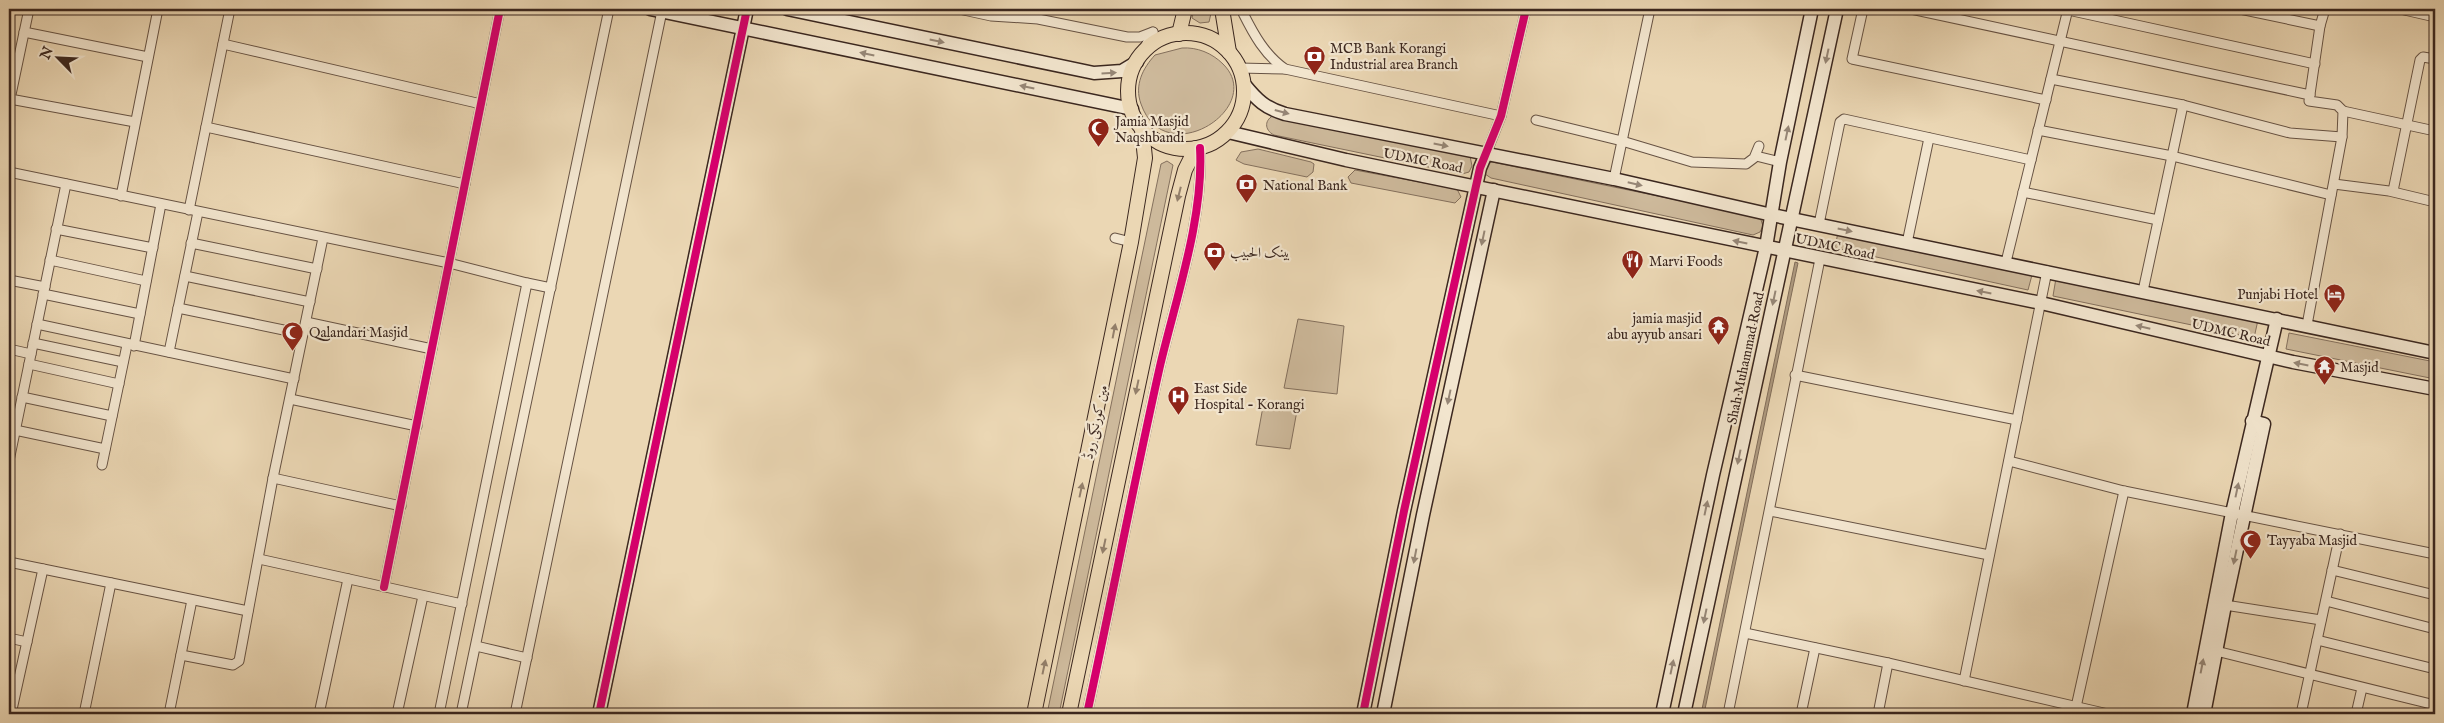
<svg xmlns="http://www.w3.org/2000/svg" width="2444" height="723" font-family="'IM FELL English',Amiri,serif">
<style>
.green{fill:#cdb99b;stroke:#84705d}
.water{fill:#af9b81;stroke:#816d5a}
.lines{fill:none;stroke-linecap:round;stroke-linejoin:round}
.street-casing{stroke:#675344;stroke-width:11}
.secondary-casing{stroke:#3b271f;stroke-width:15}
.primary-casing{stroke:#3b271f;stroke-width:16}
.street{stroke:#f2e5ce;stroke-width:9}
.secondary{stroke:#f2e5ce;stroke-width:12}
.primary{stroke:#ebd7b4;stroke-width:14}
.cycleway-casing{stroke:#f2e5ce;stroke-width:11}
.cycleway{stroke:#d6006c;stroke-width:8}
.oneway{fill:#968676}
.oneway2{fill:#937f6a}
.labels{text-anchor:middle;stroke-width:4.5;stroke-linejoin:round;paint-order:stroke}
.poi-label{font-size:14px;fill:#3b271f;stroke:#f2e5ce;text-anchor:start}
.street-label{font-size:14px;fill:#3b271f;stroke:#f2e5ce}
</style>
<rect width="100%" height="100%" fill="#ebd7b4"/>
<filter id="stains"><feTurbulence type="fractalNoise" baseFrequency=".004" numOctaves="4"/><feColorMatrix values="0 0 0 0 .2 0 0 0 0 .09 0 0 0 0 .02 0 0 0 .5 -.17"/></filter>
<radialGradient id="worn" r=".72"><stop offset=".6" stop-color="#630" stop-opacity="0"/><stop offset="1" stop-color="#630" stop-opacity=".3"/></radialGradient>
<g class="green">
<polygon points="1194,9 1212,9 1209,22 1200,23 1192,18"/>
<path d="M1182 48C1197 47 1212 53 1223 64 1267 107 1165 173 1141 104 1134 85 1143 68 1155 55Z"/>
<path d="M1275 115 1470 156 1472 166 1469 172 1462 174 1274 135C1264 130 1264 119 1275 115Z"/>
<polygon points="1258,149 1311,162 1314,164 1313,172 1307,177 1244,164 1236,160 1241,152"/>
<polygon points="1167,161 1173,165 1059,714 1047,714 1161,164"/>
<polygon points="1492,162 1760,217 1763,226 1760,232 1753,235 1491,178 1485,174 1487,164"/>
<polygon points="1355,170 1457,189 1461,197 1455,203 1351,183 1348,177"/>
<polygon points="1838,232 2032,275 2028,290 1835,248"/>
<polygon points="2056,278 2258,320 2254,338 2053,296"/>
<polygon points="1298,319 1344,326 1337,394 1284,388"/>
<polygon points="2289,333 2435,362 2435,379 2286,349"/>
<polygon points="1264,401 1298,405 1290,449 1256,445"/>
</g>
<polygon class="water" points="1795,262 1798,263 1704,714 1701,714"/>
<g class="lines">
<defs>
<g id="street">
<polyline points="959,9 991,16 1038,19 1127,37 1140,37 1153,32"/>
<polyline points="1863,9 1852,59 2046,100"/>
<polyline points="1911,9 2310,95"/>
<polyline points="2240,9 2320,26"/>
<polyline points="2400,9 2435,17"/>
<polyline points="2068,10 2315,64"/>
<path d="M1243 13C1254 35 1265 55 1285 69L1501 116"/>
<polyline points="24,32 148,57"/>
<polyline points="223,44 481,104"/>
<polyline points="1137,62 1153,32"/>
<polyline points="1239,68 1285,69"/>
<polyline points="2051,79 2183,105 2290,133 2342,137"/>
<polyline points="10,99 135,122"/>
<polyline points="9,104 29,9"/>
<polyline points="2343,111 2435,131"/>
<polyline points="1536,120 1622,141 1692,162 1746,164 1754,158 1759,146"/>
<polyline points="206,127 465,184"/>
<polyline points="2038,130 2172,156 2331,195"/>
<polyline points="1486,154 1501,116 1526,9"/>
<polyline points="1756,156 1780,162"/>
<polyline points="9,172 449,263 527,283"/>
<polyline points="1614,179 1650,9"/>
<polyline points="2334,184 2389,191 2435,202"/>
<polyline points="2393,191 2420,60 2423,57 2435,59"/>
<polyline points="2023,192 2158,220"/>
<polyline points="121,196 158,9"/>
<polyline points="189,210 230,9"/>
<polyline points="1819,224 1840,122 1844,119 2031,160"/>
<polyline points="56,229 153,248"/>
<polyline points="1115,238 1131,242"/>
<polyline points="191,243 317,269"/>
<polyline points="1907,243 1929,138"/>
<polyline points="50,260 146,281"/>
<polyline points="2006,262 2068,9"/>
<polyline points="185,276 310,302"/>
<polyline points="9,280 45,287"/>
<polyline points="2143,291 2183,105"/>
<polyline points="43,294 140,314"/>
<polyline points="178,308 303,334"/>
<polyline points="306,322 432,349"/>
<polyline points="37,324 294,379"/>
<polyline points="2307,325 2342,137 2343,111 2337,105 2309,101 2320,26 2325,9"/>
<polyline points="33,343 123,362"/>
<polyline points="134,346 161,204"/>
<polyline points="9,349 31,354"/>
<polyline points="169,352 198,212"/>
<polyline points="29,364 119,384"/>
<polyline points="1795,375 2017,420"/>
<polyline points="22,397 112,416"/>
<polyline points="290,399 417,426"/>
<polyline points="15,430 105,449"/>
<polyline points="9,461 66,184"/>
<polyline points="2009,461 2124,491 2435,554"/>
<polyline points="102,465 127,345"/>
<polyline points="273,478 401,506"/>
<polyline points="1770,511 1989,555"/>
<polyline points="259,559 462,604"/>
<polyline points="9,562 248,611"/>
<polyline points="2332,570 2435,595"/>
<polyline points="384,587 500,9"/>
<polyline points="2326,601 2435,629"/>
<polyline points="2225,605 2321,620"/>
<polyline points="1745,633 1888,663 2108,714"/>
<polyline points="9,638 27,642"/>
<polyline points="2317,640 2435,669"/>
<polyline points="476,646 527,658"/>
<polyline points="2216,651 2435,705"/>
<polyline points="181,655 233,665 239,661 273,478 323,238"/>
<polyline points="1964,681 2047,271"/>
<polyline points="2076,707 2124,491"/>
<polyline points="11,714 43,569"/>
<polyline points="84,714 111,583"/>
<polyline points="169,714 192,600"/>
<polyline points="319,714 348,579"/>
<polyline points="397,714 423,596"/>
<polyline points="439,714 527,283 551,288"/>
<polyline points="461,714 609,9"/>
<polyline points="515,714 662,11"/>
<path d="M1087 714C1112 598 1134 482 1160 366 1176 298 1204 217 1200 148"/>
<polyline points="1728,714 1820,259"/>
<polyline points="1801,714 1815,648"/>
<polyline points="1878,714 1888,663"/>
<polyline points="2301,714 2340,534"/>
<polyline points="2356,714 2362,688"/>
</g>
<g id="secondary">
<polyline points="650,9 1132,109"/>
<polyline points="787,9 1094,73 1122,71 1137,62"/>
<path d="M1244 84C1257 100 1265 108 1285 114L1614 179 1772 215 2435 353"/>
<polyline points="1228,132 1346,160 2041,303 2293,362 2435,389"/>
<polyline points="599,714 747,9"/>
<polyline points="1363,714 1404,511 1480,168 1486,154"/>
<polyline points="1383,714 1423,515 1494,190"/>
<polyline points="1662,714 1713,475 1766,247 1780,162 1812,9"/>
<polyline points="1684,714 1837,9"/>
<polyline points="2193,714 2232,513 2277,319"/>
<polyline points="2204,714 2225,605 2264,424 2252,421"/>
</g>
<g id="primary">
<polyline points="1222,9 1229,52"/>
<circle cx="1186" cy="91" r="58"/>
<polyline points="1179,34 1185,9"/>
<polyline points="1034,714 1131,242 1145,158 1142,129"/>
<polyline points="1069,714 1178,196 1185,170 1196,148"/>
</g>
</defs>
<use href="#street" class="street-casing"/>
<use href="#secondary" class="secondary-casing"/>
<use href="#primary" class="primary-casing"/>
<use href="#street" class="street"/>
<use href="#secondary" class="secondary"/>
<use href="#primary" class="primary"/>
<defs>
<g id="cycleway">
<polyline points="384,587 500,9"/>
<polyline points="599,714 747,9"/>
<path d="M1087 714C1112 598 1134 482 1160 366 1176 298 1204 217 1200 148"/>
<polyline points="1363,714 1404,511 1480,168 1501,116 1526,9"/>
</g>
</defs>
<use href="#cycleway" class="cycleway-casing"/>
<use href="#cycleway" class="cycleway"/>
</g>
<defs><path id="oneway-solid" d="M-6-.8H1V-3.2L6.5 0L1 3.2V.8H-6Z" transform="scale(1.25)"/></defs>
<g class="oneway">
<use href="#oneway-solid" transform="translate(937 41) rotate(12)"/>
<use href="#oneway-solid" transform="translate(867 54) rotate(-168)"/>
<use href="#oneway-solid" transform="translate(1827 56) rotate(102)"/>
<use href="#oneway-solid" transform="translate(1109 73) rotate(-4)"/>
<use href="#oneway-solid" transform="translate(1027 87) rotate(-168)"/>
<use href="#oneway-solid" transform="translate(1282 112) rotate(15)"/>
<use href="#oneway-solid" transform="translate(1787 133) rotate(-78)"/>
<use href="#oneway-solid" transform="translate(1441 145) rotate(11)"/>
<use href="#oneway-solid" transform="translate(1635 184) rotate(13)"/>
<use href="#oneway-solid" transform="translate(1845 230) rotate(12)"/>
<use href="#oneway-solid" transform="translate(1483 238) rotate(102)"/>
<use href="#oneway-solid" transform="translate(1740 242) rotate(-168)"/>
<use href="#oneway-solid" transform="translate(1984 292) rotate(-169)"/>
<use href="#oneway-solid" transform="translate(1774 298) rotate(102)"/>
<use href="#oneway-solid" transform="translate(2143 327) rotate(-167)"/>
<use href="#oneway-solid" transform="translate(2301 364) rotate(-169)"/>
<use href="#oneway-solid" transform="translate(1449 397) rotate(102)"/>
<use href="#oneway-solid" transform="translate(1739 457) rotate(102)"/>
<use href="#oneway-solid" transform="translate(2237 490) rotate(-78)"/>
<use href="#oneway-solid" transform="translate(1706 508) rotate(-78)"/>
<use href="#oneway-solid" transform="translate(1415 556) rotate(101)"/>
<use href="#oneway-solid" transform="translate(2235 557) rotate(102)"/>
<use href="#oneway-solid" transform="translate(1705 616) rotate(102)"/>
<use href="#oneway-solid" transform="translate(2202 666) rotate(-79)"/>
<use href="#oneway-solid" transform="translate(1672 667) rotate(-78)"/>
</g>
<g class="oneway2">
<use href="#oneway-solid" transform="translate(1179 194) rotate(104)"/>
<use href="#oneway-solid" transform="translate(1114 331) rotate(-79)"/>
<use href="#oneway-solid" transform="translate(1137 387) rotate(102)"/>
<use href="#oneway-solid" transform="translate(1081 490) rotate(-78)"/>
<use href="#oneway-solid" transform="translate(1104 546) rotate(102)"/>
<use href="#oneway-solid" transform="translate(1044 667) rotate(-78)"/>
</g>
<defs>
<symbol id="bank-pin" viewBox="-11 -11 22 30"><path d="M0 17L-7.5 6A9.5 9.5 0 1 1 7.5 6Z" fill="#8f2418" stroke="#f2e5ce"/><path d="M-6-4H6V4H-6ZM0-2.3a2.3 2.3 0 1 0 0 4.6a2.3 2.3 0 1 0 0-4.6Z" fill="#fff"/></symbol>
<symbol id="mosque-pin" viewBox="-11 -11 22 30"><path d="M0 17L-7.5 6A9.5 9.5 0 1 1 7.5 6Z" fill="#8f2418" stroke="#f2e5ce"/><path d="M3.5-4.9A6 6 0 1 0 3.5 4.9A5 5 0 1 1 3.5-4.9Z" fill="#fff"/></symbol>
<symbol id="restaurant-pin" viewBox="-11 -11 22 30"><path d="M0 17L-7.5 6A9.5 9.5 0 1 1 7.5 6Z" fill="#8f2418" stroke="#f2e5ce"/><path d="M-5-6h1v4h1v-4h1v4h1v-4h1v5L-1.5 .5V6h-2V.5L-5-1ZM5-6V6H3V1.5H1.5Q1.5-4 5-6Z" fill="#fff"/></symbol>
<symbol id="hotel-pin" viewBox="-11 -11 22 30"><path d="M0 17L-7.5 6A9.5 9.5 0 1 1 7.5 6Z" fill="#8f2418" stroke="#f2e5ce"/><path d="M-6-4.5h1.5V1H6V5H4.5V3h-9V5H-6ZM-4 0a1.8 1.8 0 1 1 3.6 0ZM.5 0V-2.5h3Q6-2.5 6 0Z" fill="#fff"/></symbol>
<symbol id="temple-pin" viewBox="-11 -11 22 30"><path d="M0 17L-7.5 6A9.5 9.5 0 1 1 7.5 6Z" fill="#8f2418" stroke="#f2e5ce"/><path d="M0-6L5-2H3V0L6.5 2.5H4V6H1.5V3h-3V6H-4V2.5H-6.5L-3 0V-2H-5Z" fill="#fff"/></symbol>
<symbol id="hospital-pin" viewBox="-11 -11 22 30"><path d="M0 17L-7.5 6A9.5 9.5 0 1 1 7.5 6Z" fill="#8f2418" stroke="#f2e5ce"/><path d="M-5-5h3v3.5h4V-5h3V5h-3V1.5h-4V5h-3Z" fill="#fff"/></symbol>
</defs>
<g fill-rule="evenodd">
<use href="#bank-pin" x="1302" y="44" width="25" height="34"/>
<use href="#mosque-pin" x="1086" y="116" width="25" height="34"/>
<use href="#bank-pin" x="1234" y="172" width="25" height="34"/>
<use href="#bank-pin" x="1202" y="240" width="25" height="34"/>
<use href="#restaurant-pin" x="1620" y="248" width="25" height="34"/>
<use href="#hotel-pin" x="2322" y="282" width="25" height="34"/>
<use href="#temple-pin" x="1706" y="314" width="25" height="34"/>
<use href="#mosque-pin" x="280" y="320" width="25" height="34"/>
<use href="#temple-pin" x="2312" y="354" width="25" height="34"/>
<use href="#hospital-pin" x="1166" y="384" width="25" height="34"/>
<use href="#mosque-pin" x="2238" y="528" width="25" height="34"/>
</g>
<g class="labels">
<g class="poi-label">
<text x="1330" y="53">MCB Bank Korangi<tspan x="1330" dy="16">Industrial area Branch</tspan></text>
<text x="1115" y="126">Jamia Masjid<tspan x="1115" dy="16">Naqshbandi</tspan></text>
<text x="1263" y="190">National Bank</text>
<text x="1230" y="257">بينک الحبيب</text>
<text x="1649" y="266">Marvi Foods</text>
<text x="2318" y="299" text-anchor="end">Punjabi Hotel</text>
<text x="1702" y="323" text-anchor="end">jamia masjid<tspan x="1702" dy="16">abu ayyub ansari</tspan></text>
<text x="309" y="337">Qalandari Masjid</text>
<text x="2340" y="372">Masjid</text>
<text x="1194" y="393">East Side<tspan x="1194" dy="16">Hospital - Korangi</tspan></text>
<text x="2267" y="545">Tayyaba Masjid</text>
</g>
<g class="street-label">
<text transform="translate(1423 160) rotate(11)" y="5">UDMC Road</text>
<text transform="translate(1835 246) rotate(12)" y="5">UDMC Road</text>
<text transform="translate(2231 332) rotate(13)" y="5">UDMC Road</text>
<text transform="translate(1745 358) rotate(-78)" y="5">Shah Muhammad Road</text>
<text transform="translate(1095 422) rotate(-78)" y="5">مین کورنگی روڈ</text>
</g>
</g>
<rect width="2444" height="723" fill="none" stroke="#ebd7b4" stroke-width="30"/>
<rect x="10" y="10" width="2424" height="703" fill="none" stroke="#3b271f" stroke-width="2.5"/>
<rect x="15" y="15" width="2414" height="693" fill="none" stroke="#3b271f"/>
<g transform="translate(58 58) rotate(294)" stroke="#f2e5ce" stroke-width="4" paint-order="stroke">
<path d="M0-4L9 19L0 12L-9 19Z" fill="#3b271f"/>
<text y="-8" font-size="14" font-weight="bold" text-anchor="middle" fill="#3b271f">N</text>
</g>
<rect width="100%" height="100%" filter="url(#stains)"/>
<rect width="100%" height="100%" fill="url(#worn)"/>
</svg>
